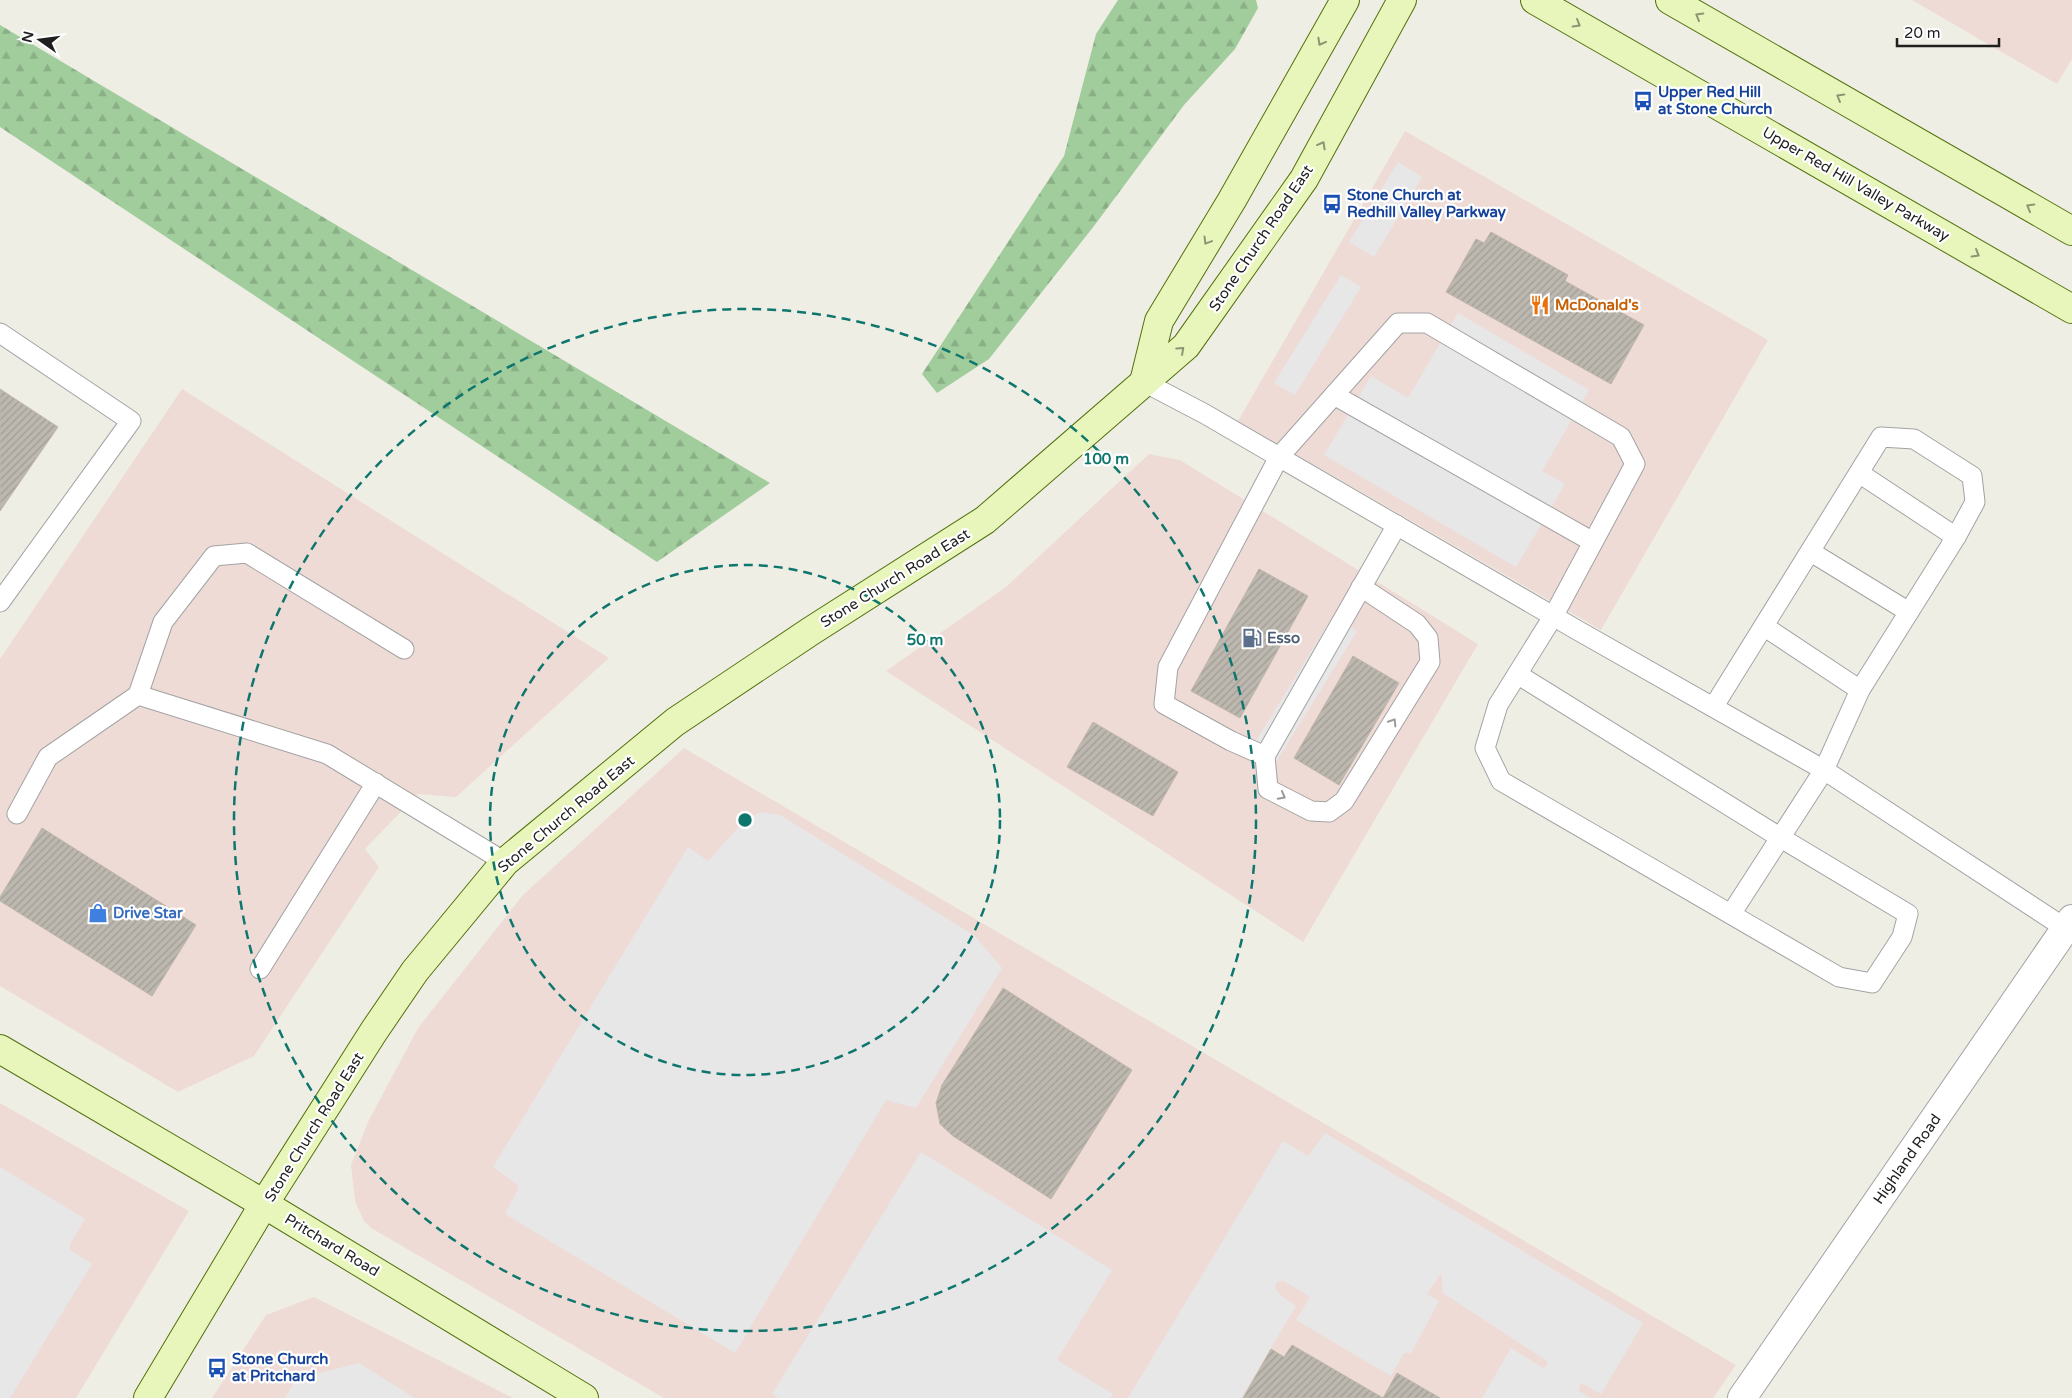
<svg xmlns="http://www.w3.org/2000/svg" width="2072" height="1398" font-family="'Varela Round',sans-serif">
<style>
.commercial{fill:#efdbd6}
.forest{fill:url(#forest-firs)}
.parking{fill:#e7e7e7}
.building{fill:url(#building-hatch);stroke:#c0b7a9}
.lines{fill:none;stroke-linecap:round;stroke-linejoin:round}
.service-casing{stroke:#a3a3a3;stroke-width:21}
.tertiary-casing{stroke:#a3a3a3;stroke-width:30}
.secondary-casing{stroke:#52710a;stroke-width:30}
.service{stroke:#fff;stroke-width:19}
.tertiary{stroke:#fff;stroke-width:28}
.secondary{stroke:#e8f6bc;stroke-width:28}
.oneway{stroke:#8e9575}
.oneway2{stroke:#9a9a9a}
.ring{fill:none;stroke:#0f766e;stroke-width:2.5;stroke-dasharray:9 6}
.labels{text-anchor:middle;stroke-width:4.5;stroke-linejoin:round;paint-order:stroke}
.transit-label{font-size:15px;font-weight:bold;fill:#164399;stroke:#fff;text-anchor:start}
.street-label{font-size:15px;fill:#1f1f1f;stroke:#fff}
.food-label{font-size:15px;font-weight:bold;fill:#c56008;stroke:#fff;text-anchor:start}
.service-label{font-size:15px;font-weight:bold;fill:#4e5e75;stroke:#fff;text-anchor:start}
.shop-label{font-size:15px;font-weight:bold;fill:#366cbe;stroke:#fff;text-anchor:start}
.centre{fill:#0f766e;stroke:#fff;stroke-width:2.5}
.ring-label{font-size:15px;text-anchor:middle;font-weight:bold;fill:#0f766e;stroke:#fff;stroke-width:4.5;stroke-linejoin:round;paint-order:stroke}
</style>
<defs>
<pattern id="forest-firs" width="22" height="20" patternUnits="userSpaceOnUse" patternTransform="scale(1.25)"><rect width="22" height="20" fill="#a1cc9c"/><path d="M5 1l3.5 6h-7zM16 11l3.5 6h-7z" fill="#8aaf86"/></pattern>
<pattern id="building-hatch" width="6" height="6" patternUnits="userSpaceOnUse" patternTransform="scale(1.25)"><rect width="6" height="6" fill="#bcb7af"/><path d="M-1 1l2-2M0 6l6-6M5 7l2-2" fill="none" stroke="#a19d96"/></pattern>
</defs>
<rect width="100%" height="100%" fill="#efeee5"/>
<g class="commercial">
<polygon points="1912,0 2072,0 2072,59 2057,84"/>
<polygon points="1405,131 1768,340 1601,630 1238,421"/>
<polygon points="182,389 609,658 456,797 418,794 365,849 379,867 254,1056 178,1092 0,986 0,659"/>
<polygon points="1149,454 1180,460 1478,644 1303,942 886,671 1006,587"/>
<polygon points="684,748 1736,1365 1713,1398 664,1398 371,1228 364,1221 355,1201 351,1165 368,1122 418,1028 523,895"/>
<polygon points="0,1103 189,1211 76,1398 0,1398"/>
<polygon points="314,1297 513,1398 212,1398 266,1315"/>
</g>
<g class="forest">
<polygon points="1118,0 1256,0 1258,8 1235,49 1184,105 1094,226 989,359 937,393 922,374 1064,156 1096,34"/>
<polygon points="0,25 770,483 657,562 0,127"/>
</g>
<g class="parking">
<polygon points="1398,162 1422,177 1374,257 1349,242"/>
<polygon points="1341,275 1361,287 1295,395 1274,383"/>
<polygon points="1458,313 1589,390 1542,471 1565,484 1516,567 1324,455 1371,376 1408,398"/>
<polygon points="1333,616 1357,631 1270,772 1246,757"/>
<polygon points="761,812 780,815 975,936 1002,968 916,1108 886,1100 735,1353 505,1214 518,1189 518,1185 493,1167 688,847 708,861 745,820"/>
<polygon points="1325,1133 1643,1323 1601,1394 1583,1384 1580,1385 1579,1391 1590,1398 1482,1398 1511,1348 1543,1368 1547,1366 1547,1361 1443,1293 1441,1273 1427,1294 1439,1301 1411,1353 1404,1353 1391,1376 1296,1320 1310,1297 1284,1281 1277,1282 1275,1287 1281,1296 1296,1306 1241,1398 1128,1398 1283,1141 1308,1156"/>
<polygon points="921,1152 1112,1270 1057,1360 1113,1394 1110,1398 779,1398 772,1394"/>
<polygon points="0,1167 85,1219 70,1244 70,1250 92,1264 10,1398 0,1398"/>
<polygon points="359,1363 415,1398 285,1398 296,1379"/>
</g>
<g class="building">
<polygon points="1491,232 1568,275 1565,281 1644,325 1611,384 1446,292 1476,239 1484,243"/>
<polygon points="0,389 58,427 0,511"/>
<polygon points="1259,569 1308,596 1240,718 1191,691"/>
<polygon points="1353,656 1399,683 1339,785 1294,758"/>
<polygon points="1093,722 1178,772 1153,816 1067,767"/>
<polygon points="42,828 196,925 152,996 0,901 0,897"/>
<polygon points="1003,988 1132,1070 1051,1199 953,1136 940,1124 936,1103 942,1085"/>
<polygon points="1292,1345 1383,1398 1397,1373 1440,1398 1243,1398 1271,1349 1284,1357"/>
</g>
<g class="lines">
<defs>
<g id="service">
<polyline points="0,333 131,421 0,602"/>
<polyline points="1144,382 1205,414 1577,630 1824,770 2065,928"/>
<polyline points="1334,395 1593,542"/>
<polyline points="1859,473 1956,537"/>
<polyline points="1397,525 1265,756 1231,741 1164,704 1168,667 1279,457 1398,323 1427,323 1621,437 1635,464 1554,615 1498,705 1485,748 1501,781 1839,977 1872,983 1902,937 1908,914 1781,838 1517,674"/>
<polyline points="1811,552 1909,612"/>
<polyline points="1765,627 1860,690"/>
<polyline points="138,695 163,622 214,556 247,553 404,649"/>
<polyline points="1714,706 1881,437 1914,439 1972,476 1975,502 1956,537 1860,690 1824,770 1731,914"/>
<polyline points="1265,756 1268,789 1311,811 1329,812 1344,801 1430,662 1428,638 1417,624 1361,587"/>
<polyline points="17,814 48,757 138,695 327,754 505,862"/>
<polyline points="260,969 376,783"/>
</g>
<polyline id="tertiary" points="1742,1398 2072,919"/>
<g id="secondary">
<polyline points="1535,0 2072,309"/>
<polyline points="1670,0 2072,231"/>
<polyline points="1144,382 1159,321 1232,200 1345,0"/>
<polyline points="0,1049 264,1204 584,1398"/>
<polyline points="148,1398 264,1204 374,1031 415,971 505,862 675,722 811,631 985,520 1186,346 1304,179 1402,0"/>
</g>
</defs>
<use href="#service" class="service-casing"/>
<use href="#tertiary" class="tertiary-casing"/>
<use href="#secondary" class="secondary-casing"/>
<use href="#service" class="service"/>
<use href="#tertiary" class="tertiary"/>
<use href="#secondary" class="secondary"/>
</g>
<defs><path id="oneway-chevron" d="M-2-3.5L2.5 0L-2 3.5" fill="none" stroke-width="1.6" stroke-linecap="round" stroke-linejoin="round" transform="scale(1.25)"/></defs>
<g class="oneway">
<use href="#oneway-chevron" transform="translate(1699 16) rotate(-150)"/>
<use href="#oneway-chevron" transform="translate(1577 24) rotate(30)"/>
<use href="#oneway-chevron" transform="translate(1321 42) rotate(119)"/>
<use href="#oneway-chevron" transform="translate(1840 97) rotate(-150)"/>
<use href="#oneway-chevron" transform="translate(1322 145) rotate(-61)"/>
<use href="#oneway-chevron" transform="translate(2030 207) rotate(-150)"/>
<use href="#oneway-chevron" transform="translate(1207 241) rotate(121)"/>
<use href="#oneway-chevron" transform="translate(1976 254) rotate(30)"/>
<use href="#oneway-chevron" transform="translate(1181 350) rotate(-42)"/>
</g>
<g class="oneway2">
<use href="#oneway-chevron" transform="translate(1393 722) rotate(-58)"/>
<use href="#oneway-chevron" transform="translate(1282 796) rotate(28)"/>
</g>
<g class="ring">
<circle cx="745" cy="820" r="255"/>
<circle cx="745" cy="820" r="511"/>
</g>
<defs>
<symbol id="bus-bare" viewBox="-9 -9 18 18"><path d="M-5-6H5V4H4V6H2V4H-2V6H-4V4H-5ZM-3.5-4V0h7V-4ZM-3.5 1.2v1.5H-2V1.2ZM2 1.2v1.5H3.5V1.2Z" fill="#1a4fb4" stroke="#fff" stroke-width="2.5" paint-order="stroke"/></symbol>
<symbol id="restaurant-bare" viewBox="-9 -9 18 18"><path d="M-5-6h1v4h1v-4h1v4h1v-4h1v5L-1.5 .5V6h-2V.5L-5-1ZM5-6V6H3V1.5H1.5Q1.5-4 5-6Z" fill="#e8710a" stroke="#fff" stroke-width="2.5" paint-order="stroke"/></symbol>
<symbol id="fuel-bare" viewBox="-9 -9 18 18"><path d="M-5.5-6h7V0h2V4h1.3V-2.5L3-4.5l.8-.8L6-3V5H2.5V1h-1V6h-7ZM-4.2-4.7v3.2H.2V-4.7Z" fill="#5c6f8a" stroke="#fff" stroke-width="2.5" paint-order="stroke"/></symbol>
<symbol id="shop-bare" viewBox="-9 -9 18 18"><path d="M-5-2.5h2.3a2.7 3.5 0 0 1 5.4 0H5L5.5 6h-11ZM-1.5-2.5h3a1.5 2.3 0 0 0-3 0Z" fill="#3f7fe0" stroke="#fff" stroke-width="2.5" paint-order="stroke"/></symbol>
</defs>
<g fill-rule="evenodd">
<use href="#bus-bare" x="1629" y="87" width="28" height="28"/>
<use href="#bus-bare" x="1318" y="190" width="28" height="28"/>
<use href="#restaurant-bare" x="1526" y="291" width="28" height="28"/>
<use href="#fuel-bare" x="1238" y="624" width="28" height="28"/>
<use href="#shop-bare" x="84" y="899" width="28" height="28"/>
<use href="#bus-bare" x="203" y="1354" width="28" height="28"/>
</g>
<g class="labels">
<g class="transit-label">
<text x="1658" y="97">Upper Red Hill<tspan x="1658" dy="17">at Stone Church</tspan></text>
<text x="1347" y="200">Stone Church at<tspan x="1347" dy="17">Redhill Valley Parkway</tspan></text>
<text x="232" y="1364">Stone Church<tspan x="232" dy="17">at Pritchard</tspan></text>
</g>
<g class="street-label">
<text transform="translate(1856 184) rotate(30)" y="5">Upper Red Hill Valley Parkway</text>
<text transform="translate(1261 238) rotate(-56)" y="5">Stone Church Road East</text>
<text transform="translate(895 578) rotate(-32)" y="5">Stone Church Road East</text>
<text transform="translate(566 814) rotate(-40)" y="5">Stone Church Road East</text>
<text transform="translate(314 1127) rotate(-58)" y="5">Stone Church Road East</text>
<text transform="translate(1907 1159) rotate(-55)" y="5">Highland Road</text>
<text transform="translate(332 1245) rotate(31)" y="5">Pritchard Road</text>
</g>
<g class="food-label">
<text x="1555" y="310">McDonald's</text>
</g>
<g class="service-label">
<text x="1267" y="643">Esso</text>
</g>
<g class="shop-label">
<text x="113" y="918">Drive Star</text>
</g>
</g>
<circle cx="745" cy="820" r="8" class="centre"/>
<g class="ring-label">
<text x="1106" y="464">100 m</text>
<text x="925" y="645">50 m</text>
</g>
<g transform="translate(40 40) rotate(284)" stroke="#ffffff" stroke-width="4" paint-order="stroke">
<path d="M0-4L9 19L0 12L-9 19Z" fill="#1f1f1f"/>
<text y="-8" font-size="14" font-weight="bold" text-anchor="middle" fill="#1f1f1f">N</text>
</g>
<path d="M1897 38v8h102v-8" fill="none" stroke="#1f1f1f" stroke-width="2.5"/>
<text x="1904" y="38" font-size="15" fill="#1f1f1f" stroke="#ffffff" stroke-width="4" paint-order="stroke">20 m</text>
</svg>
